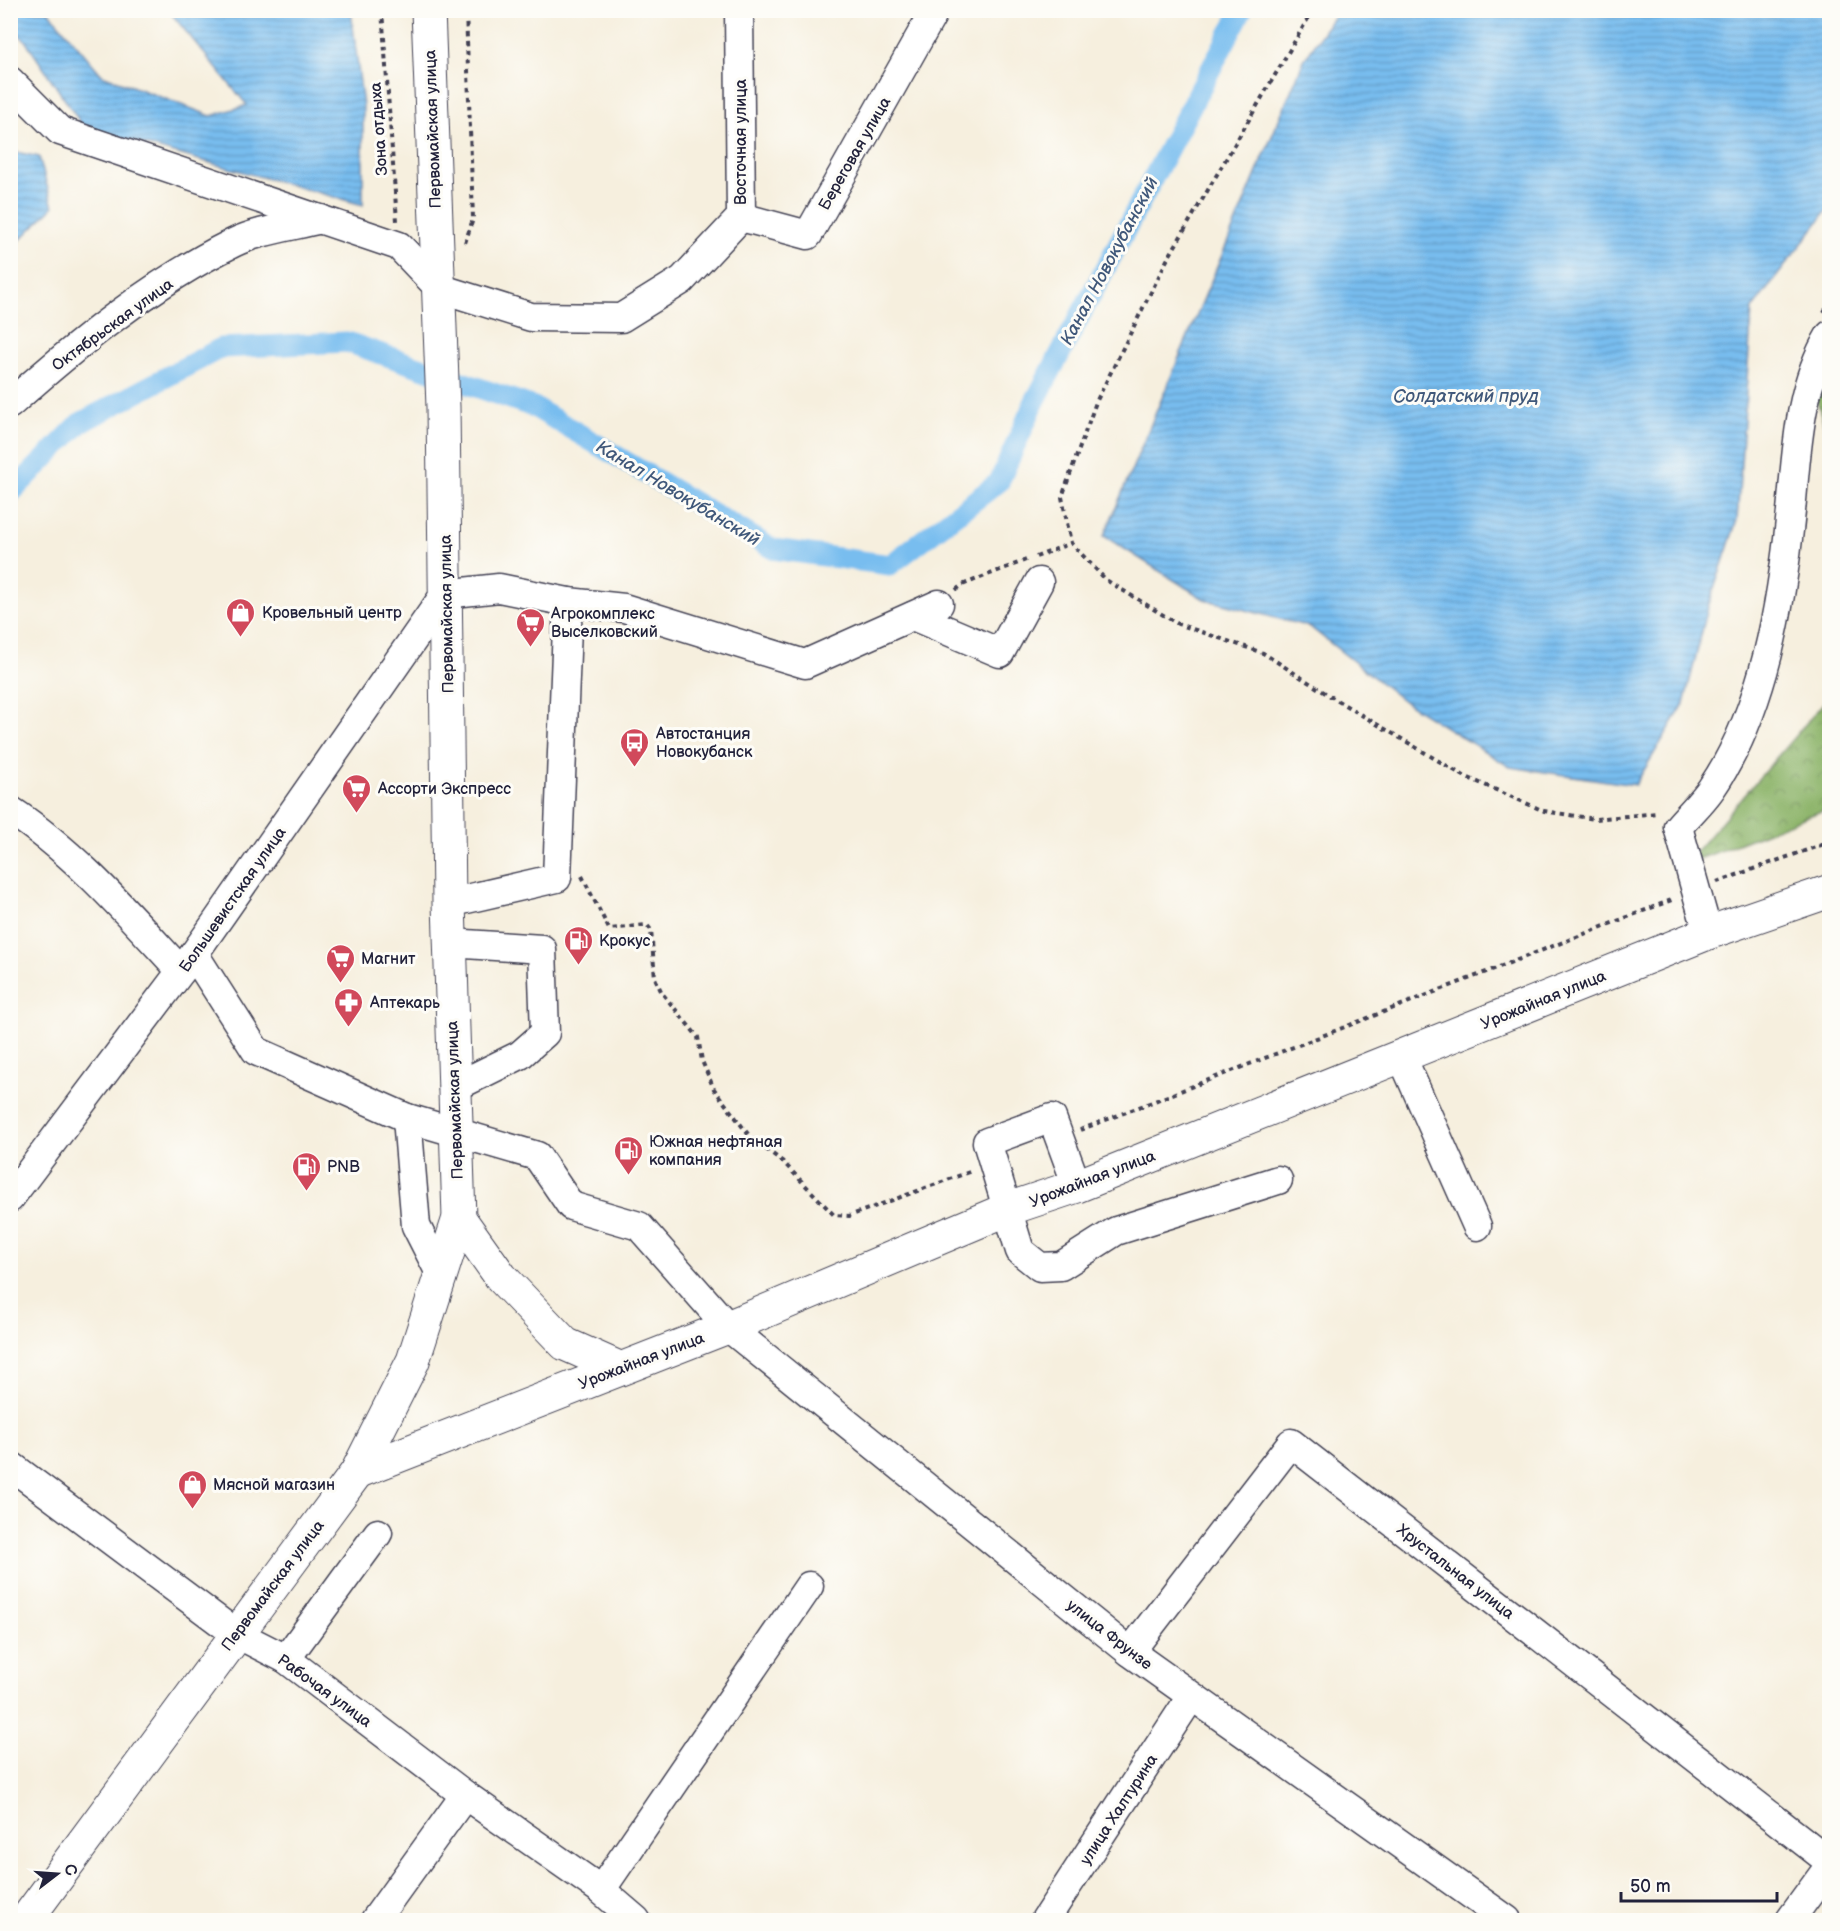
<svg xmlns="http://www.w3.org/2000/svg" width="1840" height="1931" font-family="'Balsamiq Sans',sans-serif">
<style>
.forest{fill:url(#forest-crowns);stroke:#576b52;stroke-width:1.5}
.water{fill:url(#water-rules);stroke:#4d7095;stroke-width:1.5}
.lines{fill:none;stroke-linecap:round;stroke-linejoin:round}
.canal{stroke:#78bdef;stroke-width:21}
.minor-casing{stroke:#424153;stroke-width:31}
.major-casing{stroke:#424153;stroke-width:35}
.path{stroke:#424153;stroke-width:4;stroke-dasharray:4.5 4.5;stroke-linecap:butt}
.minor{stroke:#fff;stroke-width:28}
.major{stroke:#fff;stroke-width:33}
.labels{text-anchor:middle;stroke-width:6;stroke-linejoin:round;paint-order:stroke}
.street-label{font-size:16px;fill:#22223b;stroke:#fdfcf7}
.poi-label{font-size:16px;fill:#22223b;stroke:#fdfcf7;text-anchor:start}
.water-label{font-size:18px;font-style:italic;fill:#40587a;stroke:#fdfcf7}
</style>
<defs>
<pattern id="forest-crowns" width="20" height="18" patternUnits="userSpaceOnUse" patternTransform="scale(1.5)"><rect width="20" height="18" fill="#8cb469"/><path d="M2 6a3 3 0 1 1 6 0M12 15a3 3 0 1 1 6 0" fill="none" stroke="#729258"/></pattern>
<pattern id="water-rules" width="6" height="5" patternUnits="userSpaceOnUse" patternTransform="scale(1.5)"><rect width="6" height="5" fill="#78bdef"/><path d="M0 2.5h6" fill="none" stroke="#6299c3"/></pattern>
</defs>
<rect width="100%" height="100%" fill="#fdfcf7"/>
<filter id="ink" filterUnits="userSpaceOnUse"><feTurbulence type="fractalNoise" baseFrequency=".0167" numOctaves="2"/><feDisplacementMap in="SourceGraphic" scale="12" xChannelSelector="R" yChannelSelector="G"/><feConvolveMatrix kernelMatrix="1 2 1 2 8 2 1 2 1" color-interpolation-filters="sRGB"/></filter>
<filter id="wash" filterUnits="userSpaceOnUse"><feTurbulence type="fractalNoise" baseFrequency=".008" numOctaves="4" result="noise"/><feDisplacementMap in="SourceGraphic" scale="24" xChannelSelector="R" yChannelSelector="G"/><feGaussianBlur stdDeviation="1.35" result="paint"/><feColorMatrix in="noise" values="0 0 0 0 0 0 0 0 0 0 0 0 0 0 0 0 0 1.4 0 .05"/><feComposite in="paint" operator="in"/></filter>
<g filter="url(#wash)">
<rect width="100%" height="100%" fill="#f6efde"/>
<g class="forest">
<polygon points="1829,376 1829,441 1813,387"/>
<polygon points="1829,690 1829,808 1684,865 1826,700"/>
</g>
<g class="water">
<polygon points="1338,10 1829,11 1829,208 1752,309 1737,520 1708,607 1684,704 1635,785 1510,767 1405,702 1310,627 1204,599 1104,536 1304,60"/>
<polygon points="10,11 48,11 102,75 211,116 247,105 169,11 351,11 363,106 363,205 84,128 24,39 11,29"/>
<polygon points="11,151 39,157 53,207 11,249"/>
</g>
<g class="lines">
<polyline class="canal" points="10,494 80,423 221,348 347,342 534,407 773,549 890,565 999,482 1034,403 1242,10"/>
</g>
</g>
<g filter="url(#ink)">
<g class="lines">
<defs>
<g id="minor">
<polyline points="10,81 60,131 399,246 439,288 531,317 621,318 682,280 741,217 739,10"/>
<polyline points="741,217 808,235 935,10"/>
<path d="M10 404C77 344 152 283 233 243 257 231 294 226 321 219"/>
<polyline points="568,602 624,608 805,664 939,604"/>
<polyline points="913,616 1000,653 1039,582"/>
<path d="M10 810C76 853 128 914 181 971"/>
<path d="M1708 933 1678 827C1689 814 1702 802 1711 789 1764 712 1782 602 1791 511 1797 451 1798 389 1830 335"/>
<polyline points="450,943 542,949 545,1033 520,1055 453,1088"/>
<polyline points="194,954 256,1051 407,1118 537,1156 571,1206 639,1226 728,1327 1130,1652 1507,1920"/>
<polyline points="1401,1055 1477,1226"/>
<polyline points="407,1118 416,1226 441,1275"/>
<polyline points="1077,1186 1052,1118 987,1142 1020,1251 1040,1267 1061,1266 1116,1231 1278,1180"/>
<polyline points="10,1198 194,954 445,594 499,588 568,602 557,878 449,903"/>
<polyline points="10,1465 235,1633 286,1659 465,1795 601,1890 636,1920"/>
<polyline points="1130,1652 1291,1443 1830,1862"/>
<polyline points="286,1659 378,1533"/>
<polyline points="601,1890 809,1586"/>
<polyline points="375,1920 465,1795"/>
<polyline points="1045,1920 1191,1697"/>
<polyline points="1790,1920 1830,1865"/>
</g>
<g id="major">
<polyline points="459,1218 501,1277 565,1344 619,1368"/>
<polyline points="357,1472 728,1327 1008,1209 1077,1186 1708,933 1830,891"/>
<polyline points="26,1920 357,1472 413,1361 459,1218 449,903 443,407 428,10"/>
</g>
</defs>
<use href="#minor" class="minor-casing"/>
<use href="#major" class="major-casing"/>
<g class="path">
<polyline points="382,10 397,221"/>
<polyline points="1313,10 1167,260 1096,402 1062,497 1071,543 1106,580 1178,624 1263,653 1338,701 1464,776 1544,811 1595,819 1658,813"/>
<polyline points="465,243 473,219 466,10"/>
<polyline points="1824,312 1830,302"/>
<polyline points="1036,557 1071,543"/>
<polyline points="956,590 962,585 1026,560"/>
<polyline points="582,876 609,929 647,925 651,930 655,978 662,993 698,1037 702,1061 714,1089 751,1138 782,1161 834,1215 849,1216 972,1171"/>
<polyline points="1717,882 1830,842"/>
<polyline points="1080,1130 1674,899"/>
</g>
<use href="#minor" class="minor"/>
<use href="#major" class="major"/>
</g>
</g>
<defs>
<symbol id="shop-pin" viewBox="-11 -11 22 30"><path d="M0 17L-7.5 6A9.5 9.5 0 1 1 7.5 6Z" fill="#d1495b" stroke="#fdfcf7"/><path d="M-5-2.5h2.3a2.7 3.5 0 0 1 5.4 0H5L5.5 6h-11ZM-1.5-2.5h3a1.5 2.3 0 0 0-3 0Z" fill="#fff"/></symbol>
<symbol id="supermarket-pin" viewBox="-11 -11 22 30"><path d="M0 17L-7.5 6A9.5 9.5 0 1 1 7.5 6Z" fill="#d1495b" stroke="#fdfcf7"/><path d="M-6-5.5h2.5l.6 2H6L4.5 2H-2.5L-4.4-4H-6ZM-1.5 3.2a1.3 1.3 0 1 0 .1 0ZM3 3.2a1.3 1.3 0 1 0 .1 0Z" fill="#fff"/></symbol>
<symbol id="bus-pin" viewBox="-11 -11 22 30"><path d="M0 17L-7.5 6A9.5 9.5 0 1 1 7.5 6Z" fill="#d1495b" stroke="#fdfcf7"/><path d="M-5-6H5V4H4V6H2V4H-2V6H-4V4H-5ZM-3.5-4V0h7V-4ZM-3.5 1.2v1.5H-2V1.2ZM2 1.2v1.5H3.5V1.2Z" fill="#fff"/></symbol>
<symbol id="fuel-pin" viewBox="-11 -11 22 30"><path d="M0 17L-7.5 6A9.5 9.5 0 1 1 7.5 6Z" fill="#d1495b" stroke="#fdfcf7"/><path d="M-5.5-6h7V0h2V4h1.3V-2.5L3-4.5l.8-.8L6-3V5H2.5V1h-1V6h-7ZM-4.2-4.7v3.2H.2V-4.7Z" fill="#fff"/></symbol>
<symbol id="pharmacy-pin" viewBox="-11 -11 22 30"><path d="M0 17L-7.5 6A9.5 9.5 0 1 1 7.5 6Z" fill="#d1495b" stroke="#fdfcf7"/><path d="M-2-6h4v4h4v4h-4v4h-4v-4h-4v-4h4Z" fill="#fff"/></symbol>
</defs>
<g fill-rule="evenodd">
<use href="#shop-pin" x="224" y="596" width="33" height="45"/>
<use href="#supermarket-pin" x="514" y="606" width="33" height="45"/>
<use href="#bus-pin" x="618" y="726" width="33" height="45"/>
<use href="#supermarket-pin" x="340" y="772" width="33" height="45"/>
<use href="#fuel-pin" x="562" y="924" width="33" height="45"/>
<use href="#supermarket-pin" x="324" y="942" width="33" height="45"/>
<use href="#pharmacy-pin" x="332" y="986" width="33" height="45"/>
<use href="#fuel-pin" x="612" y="1134" width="33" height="45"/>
<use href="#fuel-pin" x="290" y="1150" width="33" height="45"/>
<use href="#shop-pin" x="176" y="1468" width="33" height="45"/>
</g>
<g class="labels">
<g class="street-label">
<text transform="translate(378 129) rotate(-94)" y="6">Зона отдыха</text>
<text transform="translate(432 129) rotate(-92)" y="6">Первомайская улица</text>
<text transform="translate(740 142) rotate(-90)" y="6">Восточная улица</text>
<text transform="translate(854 153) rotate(-60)" y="6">Береговая улица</text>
<text transform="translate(112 324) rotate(-36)" y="6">Октябрьская улица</text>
<text transform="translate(446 614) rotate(-91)" y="6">Первомайская улица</text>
<text transform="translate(232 899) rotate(-55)" y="6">Большевистская улица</text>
<text transform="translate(1543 999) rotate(-22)" y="6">Урожайная улица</text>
<text transform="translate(454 1100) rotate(-92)" y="6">Первомайская улица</text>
<text transform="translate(1092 1178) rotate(-21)" y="6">Урожайная улица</text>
<text transform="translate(641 1360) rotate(-21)" y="6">Урожайная улица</text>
<text transform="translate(1456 1571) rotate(38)" y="6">Хрустальная улица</text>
<text transform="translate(272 1585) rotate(-53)" y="6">Первомайская улица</text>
<text transform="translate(1110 1634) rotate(38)" y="6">улица Фрунзе</text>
<text transform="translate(325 1690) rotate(36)" y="6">Рабочая улица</text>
<text transform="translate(1118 1809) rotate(-57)" y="6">улица Халтурина</text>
</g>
<g class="poi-label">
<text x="262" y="618">Кровельный центр</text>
<text x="551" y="619">Агрокомплекс<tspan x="551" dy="18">Выселковский</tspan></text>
<text x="656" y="739">Автостанция<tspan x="656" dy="18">Новокубанск</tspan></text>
<text x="378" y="794">Ассорти Экспресс</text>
<text x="599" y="946">Крокус</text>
<text x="361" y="964">Магнит</text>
<text x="370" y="1008">Аптекарь</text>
<text x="649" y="1147">Южная нефтяная<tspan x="649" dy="18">компания</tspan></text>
<text x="327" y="1172">PNB</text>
<text x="213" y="1490">Мясной магазин</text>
</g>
<g class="water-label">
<text transform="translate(1109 261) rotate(-62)" y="6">Канал Новокубанский</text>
<text x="1466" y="402">Солдатский пруд</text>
<text transform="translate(678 493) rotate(31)" y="6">Канал Новокубанский</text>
</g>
</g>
<rect width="1840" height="1931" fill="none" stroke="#fdfcf7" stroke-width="36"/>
<g transform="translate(57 1874) rotate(73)" stroke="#fdfcf7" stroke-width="4.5" paint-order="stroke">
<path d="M0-4.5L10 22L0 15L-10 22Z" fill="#22223b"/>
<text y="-9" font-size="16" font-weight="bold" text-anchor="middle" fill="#22223b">С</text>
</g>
<path d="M1621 1892v9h156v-9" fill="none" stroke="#22223b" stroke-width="3"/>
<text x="1630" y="1892" font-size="18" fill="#22223b" stroke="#fdfcf7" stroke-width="4.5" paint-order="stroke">50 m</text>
</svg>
